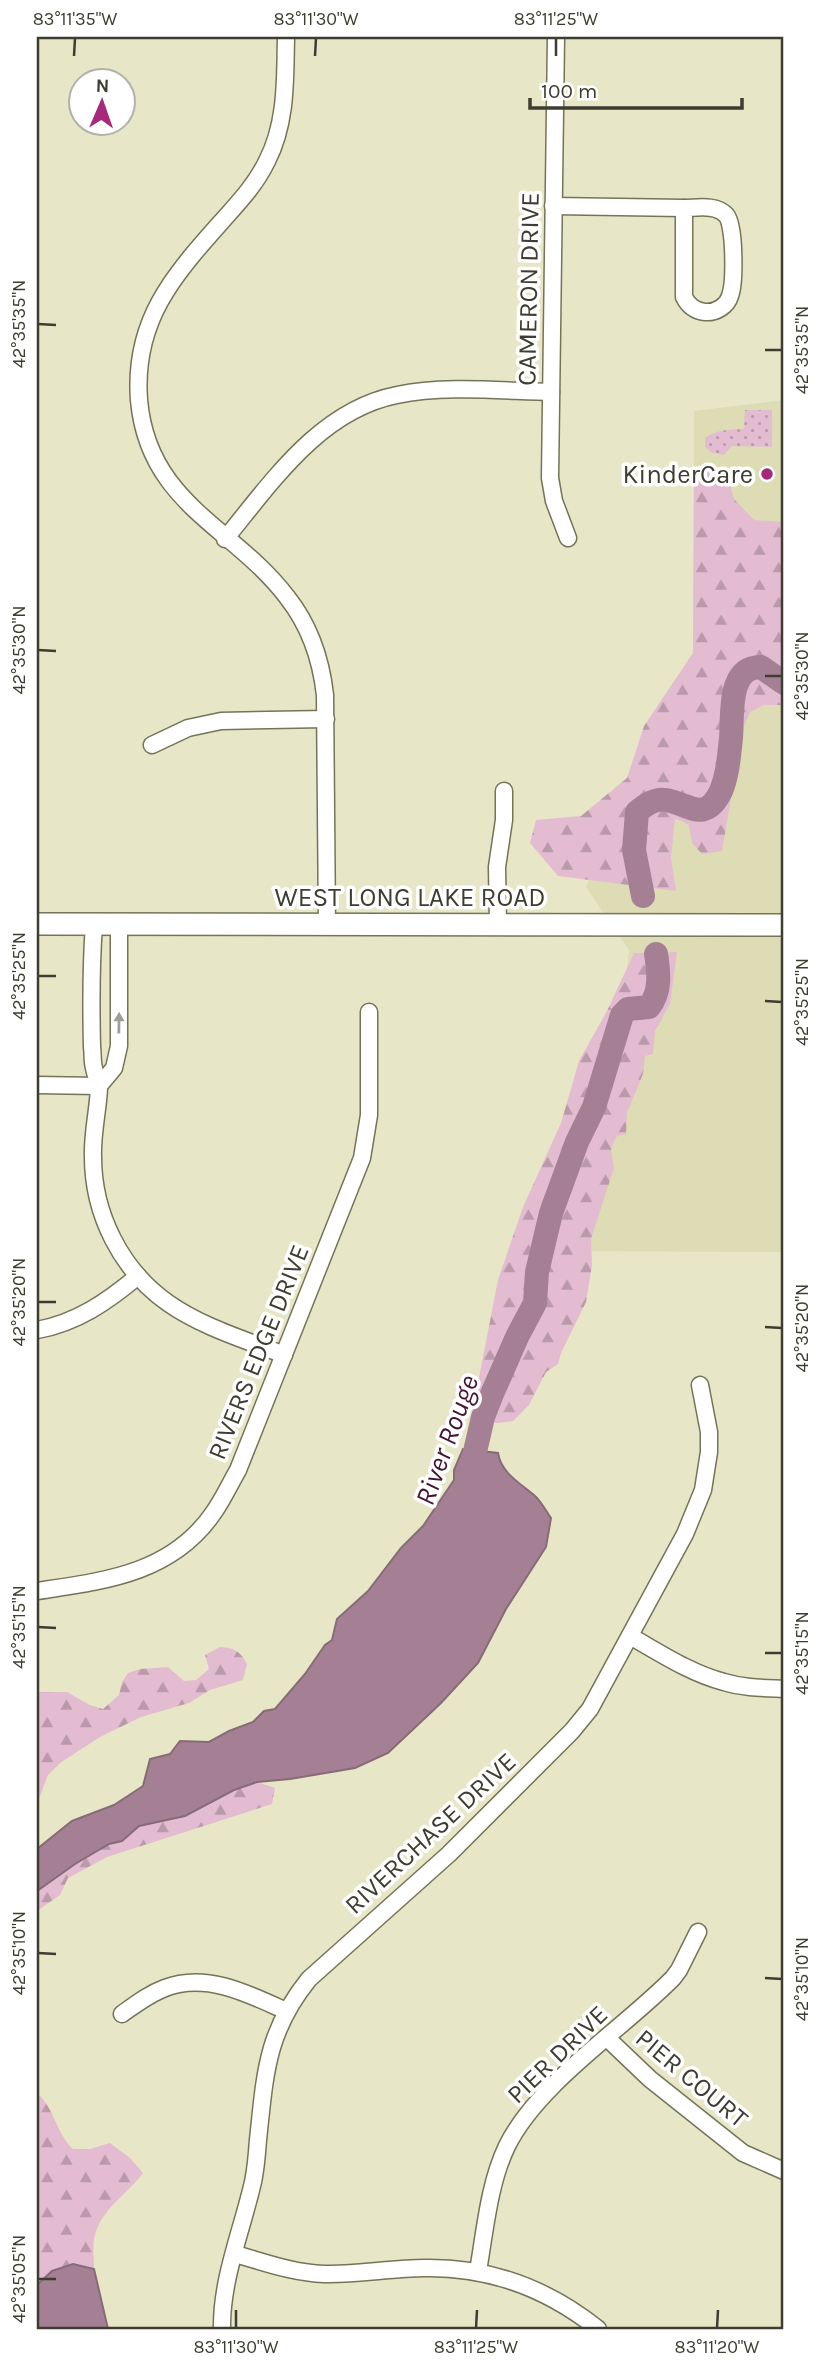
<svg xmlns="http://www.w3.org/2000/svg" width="821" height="2366" font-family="Karla,sans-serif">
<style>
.built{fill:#dddcb5}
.forest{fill:url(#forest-firs)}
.park{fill:url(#park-dots)}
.water{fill:#a58094;stroke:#866c76;stroke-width:2}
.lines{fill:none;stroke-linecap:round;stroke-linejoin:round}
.river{stroke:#a58094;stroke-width:24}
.street-casing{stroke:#757458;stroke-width:19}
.secondary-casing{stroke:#757458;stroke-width:24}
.street{stroke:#fff;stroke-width:16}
.secondary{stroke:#fff;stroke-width:21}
.oneway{fill:#9e9e98}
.ticks{fill:none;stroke:#3e3d31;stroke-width:2.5}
.poi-dot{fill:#a6297b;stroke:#fff;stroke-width:2.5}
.labels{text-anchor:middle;stroke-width:7;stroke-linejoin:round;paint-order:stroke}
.street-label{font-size:26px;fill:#3e3d31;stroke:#fff}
.poi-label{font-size:26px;fill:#3e3d31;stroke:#fff;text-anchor:end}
.water-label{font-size:28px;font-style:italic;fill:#441432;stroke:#fff}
.neatline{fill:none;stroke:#3e3d31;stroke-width:2.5}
.ticks-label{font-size:18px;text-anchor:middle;fill:#3e3d31}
</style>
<defs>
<pattern id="forest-firs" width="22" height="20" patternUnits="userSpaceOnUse" patternTransform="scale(1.75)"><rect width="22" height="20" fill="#e4bcd1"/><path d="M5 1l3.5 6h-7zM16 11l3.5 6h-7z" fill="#ba9aaa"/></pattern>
<pattern id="park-dots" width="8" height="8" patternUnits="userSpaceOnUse" patternTransform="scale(1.75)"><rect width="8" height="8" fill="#e4bcd1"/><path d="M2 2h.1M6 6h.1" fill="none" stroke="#ba9aaa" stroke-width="1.8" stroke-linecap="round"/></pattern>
</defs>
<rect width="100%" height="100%" fill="#e7e6c7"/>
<polygon class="built" points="784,400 784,1252 542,1251 622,1015 629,950 586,887 693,653 694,411"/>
<g class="forest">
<polygon points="694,468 726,470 734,499 754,520 784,522 784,705 764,705 750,712 743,729 722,851 702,854 692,843 689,825 675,818 671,858 676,891 558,876 530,843 536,820 581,816 627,778 644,726 693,653"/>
<polygon points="677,952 670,1004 655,1031 653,1054 645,1056 643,1074 627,1113 626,1134 617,1136 611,1148 614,1168 591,1239 592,1265 586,1302 561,1353 558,1364 546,1372 529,1405 513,1421 498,1423 473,1421 477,1388 498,1280 523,1207 561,1123 579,1061 607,1011 634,953"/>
<path d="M220 1647C235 1648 240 1651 247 1664L243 1680 210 1690 189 1703 141 1717 100 1737 60 1763 48 1775 37 1804V1692H67L90 1705 103 1709 119 1695 122 1682 128 1673 140 1669 168 1667 184 1681 196 1680 209 1669 205 1655Z"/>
<polygon points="257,1782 275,1788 272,1804 107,1857 68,1878 60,1895 37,1911 37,1891 75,1864 109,1844 122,1841 139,1826 185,1816 234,1790"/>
<path d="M37 2093C55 2109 56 2133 73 2149H90L110 2143 130 2158 143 2173C128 2194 102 2208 95 2235 92 2245 94 2258 94 2269 66 2262 57 2267 37 2285Z"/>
</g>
<path class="park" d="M745 410H772V447L732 446 724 455 712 453 705 447V438C717 429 729 430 744 429Z"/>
<g class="water">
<path d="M463 1449 498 1453C501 1473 520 1483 534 1495 541 1501 546 1511 551 1518L546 1547 506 1609 478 1663 441 1703 388 1753 355 1768 290 1779 257 1782 234 1790 185 1816 139 1826 122 1841 109 1844 75 1864 37 1891V1849L72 1821 114 1805 143 1786 150 1759 170 1754 180 1741 209 1742 229 1731 253 1722 264 1711 275 1709 305 1674 325 1645 332 1640 337 1619 368 1591 401 1548 423 1526 454 1480V1470Z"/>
<polygon points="73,2264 94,2269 108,2329 37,2329 37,2285 52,2271"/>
</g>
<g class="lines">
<g class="river">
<path d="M643 896 634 850 637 812C645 805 656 798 666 800 689 804 705 824 721 791 728 774 729 756 731 738 733 715 727 667 761 667L784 683"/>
<path d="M468 1482 483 1417 492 1394 517 1337 535 1303 537 1272 551 1213 577 1142 594 1107 622 1015 628 1009 649 1007C661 992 659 973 656 954"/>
</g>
<defs>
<g id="street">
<path d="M286 37C285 79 287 122 267 161 256 184 240 201 223 220 174 275 133 320 139 400 148 504 234 527 287 597 310 626 321 659 325 695L327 926"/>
<polyline points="556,37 550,478 554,501 568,538"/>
<polyline points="553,206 684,208"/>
<path d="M684 208C697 208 716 204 726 215 735 224 735 283 730 296 727 306 716 313 705 312 695 311 688 305 684 297Z"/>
<path d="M225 539C272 482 320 410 397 395 445 385 502 391 551 392"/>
<polyline points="152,745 188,728 221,721 326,719"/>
<path d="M94 924C91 965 91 1006 92 1047 93 1053 92 1061 94 1068 95 1075 99 1081 99 1088 98 1111 92 1134 93 1157 93 1214 121 1270 168 1303 202 1327 246 1340 284 1355"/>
<polyline points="498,925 497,867 504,820 504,791"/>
<polyline points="37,1085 99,1086"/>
<polyline points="99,1086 114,1068 119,1046 119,925"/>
<path d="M37 1330C77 1323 108 1301 138 1276"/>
<path d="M37 1591C104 1581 172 1574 214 1512 223 1499 230 1484 238 1470L362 1158 369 1115V1012"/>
<path d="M630 1636C660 1653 690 1673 724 1682 744 1688 764 1688 784 1689"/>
<path d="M122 2014C136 2004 149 1994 165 1988 206 1972 249 1994 286 2011"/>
<polyline points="607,2038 650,2079 743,2153 784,2171"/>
<path d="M235 2254C264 2262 293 2273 324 2274 358 2275 391 2268 425 2268 490 2267 548 2289 598 2329"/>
<path d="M478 2271C485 2231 489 2183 507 2146 538 2083 623 2029 673 1978L679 1970 698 1932"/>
<path d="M222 2329C221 2280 242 2230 253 2182 256 2168 257 2154 258 2140 265 2075 266 2032 309 1979L449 1854 572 1731 590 1709 685 1534 703 1490 709 1452V1432L700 1385"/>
</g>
<polyline id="secondary" points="37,924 784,925"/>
</defs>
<use href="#street" class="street-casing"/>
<use href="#secondary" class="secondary-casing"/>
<use href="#street" class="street"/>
<use href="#secondary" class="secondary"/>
</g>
<defs><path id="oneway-solid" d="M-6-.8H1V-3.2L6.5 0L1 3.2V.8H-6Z" transform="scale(1.75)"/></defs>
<use class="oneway" href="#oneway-solid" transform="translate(119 1023) rotate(-89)"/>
<path class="ticks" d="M74 56 75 38M315 56 316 38M556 56V38M38 324 56 325M765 350H782M38 650 56 651M765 676H782M38 976H56M765 1001 782 1002M38 1302H56M765 1327 782 1328M38 1627 56 1628M765 1653H782M38 1953 56 1954M765 1978 782 1979M38 2279H56M236 2328V2310M476 2328 477 2310M717 2328 718 2310"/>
<circle class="poi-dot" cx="767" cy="474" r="7"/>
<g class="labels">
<g class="street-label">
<text transform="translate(528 289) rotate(-89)" y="9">CAMERON DRIVE</text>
<text x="410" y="906">WEST LONG LAKE ROAD</text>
<text transform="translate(258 1352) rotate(-68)" y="9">RIVERS EDGE DRIVE</text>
<text transform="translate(430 1833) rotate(-43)" y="9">RIVERCHASE DRIVE</text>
<text transform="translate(557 2054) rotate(-44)" y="9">PIER DRIVE</text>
<text transform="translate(692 2078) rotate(40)" y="9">PIER COURT</text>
</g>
<g class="poi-label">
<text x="753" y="483">KinderCare</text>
</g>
<g class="water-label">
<text transform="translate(446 1440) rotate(-70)" y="10">River Rouge</text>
</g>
</g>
<rect width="821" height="2366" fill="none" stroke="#ffffff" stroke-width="77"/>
<g transform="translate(102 102) rotate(2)"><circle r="33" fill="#ffffff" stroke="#b2b1ad" stroke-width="2"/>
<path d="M0-5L12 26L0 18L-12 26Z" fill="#a6297b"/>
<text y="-10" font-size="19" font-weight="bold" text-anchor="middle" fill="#3e3d31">N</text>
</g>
<path d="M530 98v10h212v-10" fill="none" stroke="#3e3d31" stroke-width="3.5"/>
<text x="541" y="98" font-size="21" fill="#3e3d31" stroke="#ffffff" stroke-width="5" paint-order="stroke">100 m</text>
<rect x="38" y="38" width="744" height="2290" class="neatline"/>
<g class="ticks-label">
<text x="75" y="25">83°11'35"W</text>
<text x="316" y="25">83°11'30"W</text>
<text x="556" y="25">83°11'25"W</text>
<text transform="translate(19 324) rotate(-90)" y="6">42°35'35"N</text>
<text transform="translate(802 350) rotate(-90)" y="6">42°35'35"N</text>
<text transform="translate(19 650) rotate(-90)" y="6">42°35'30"N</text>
<text transform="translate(802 676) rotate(-90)" y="6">42°35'30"N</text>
<text transform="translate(19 976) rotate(-90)" y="6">42°35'25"N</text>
<text transform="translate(802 1002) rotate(-90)" y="6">42°35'25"N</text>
<text transform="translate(19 1302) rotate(-90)" y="6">42°35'20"N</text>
<text transform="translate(802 1328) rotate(-90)" y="6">42°35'20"N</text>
<text transform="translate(19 1627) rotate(-90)" y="6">42°35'15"N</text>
<text transform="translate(802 1653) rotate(-90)" y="6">42°35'15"N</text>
<text transform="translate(19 1953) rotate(-90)" y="6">42°35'10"N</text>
<text transform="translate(802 1979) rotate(-90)" y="6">42°35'10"N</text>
<text transform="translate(19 2279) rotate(-90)" y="6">42°35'05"N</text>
<text x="236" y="2353">83°11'30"W</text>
<text x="476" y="2353">83°11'25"W</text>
<text x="717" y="2353">83°11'20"W</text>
</g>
</svg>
